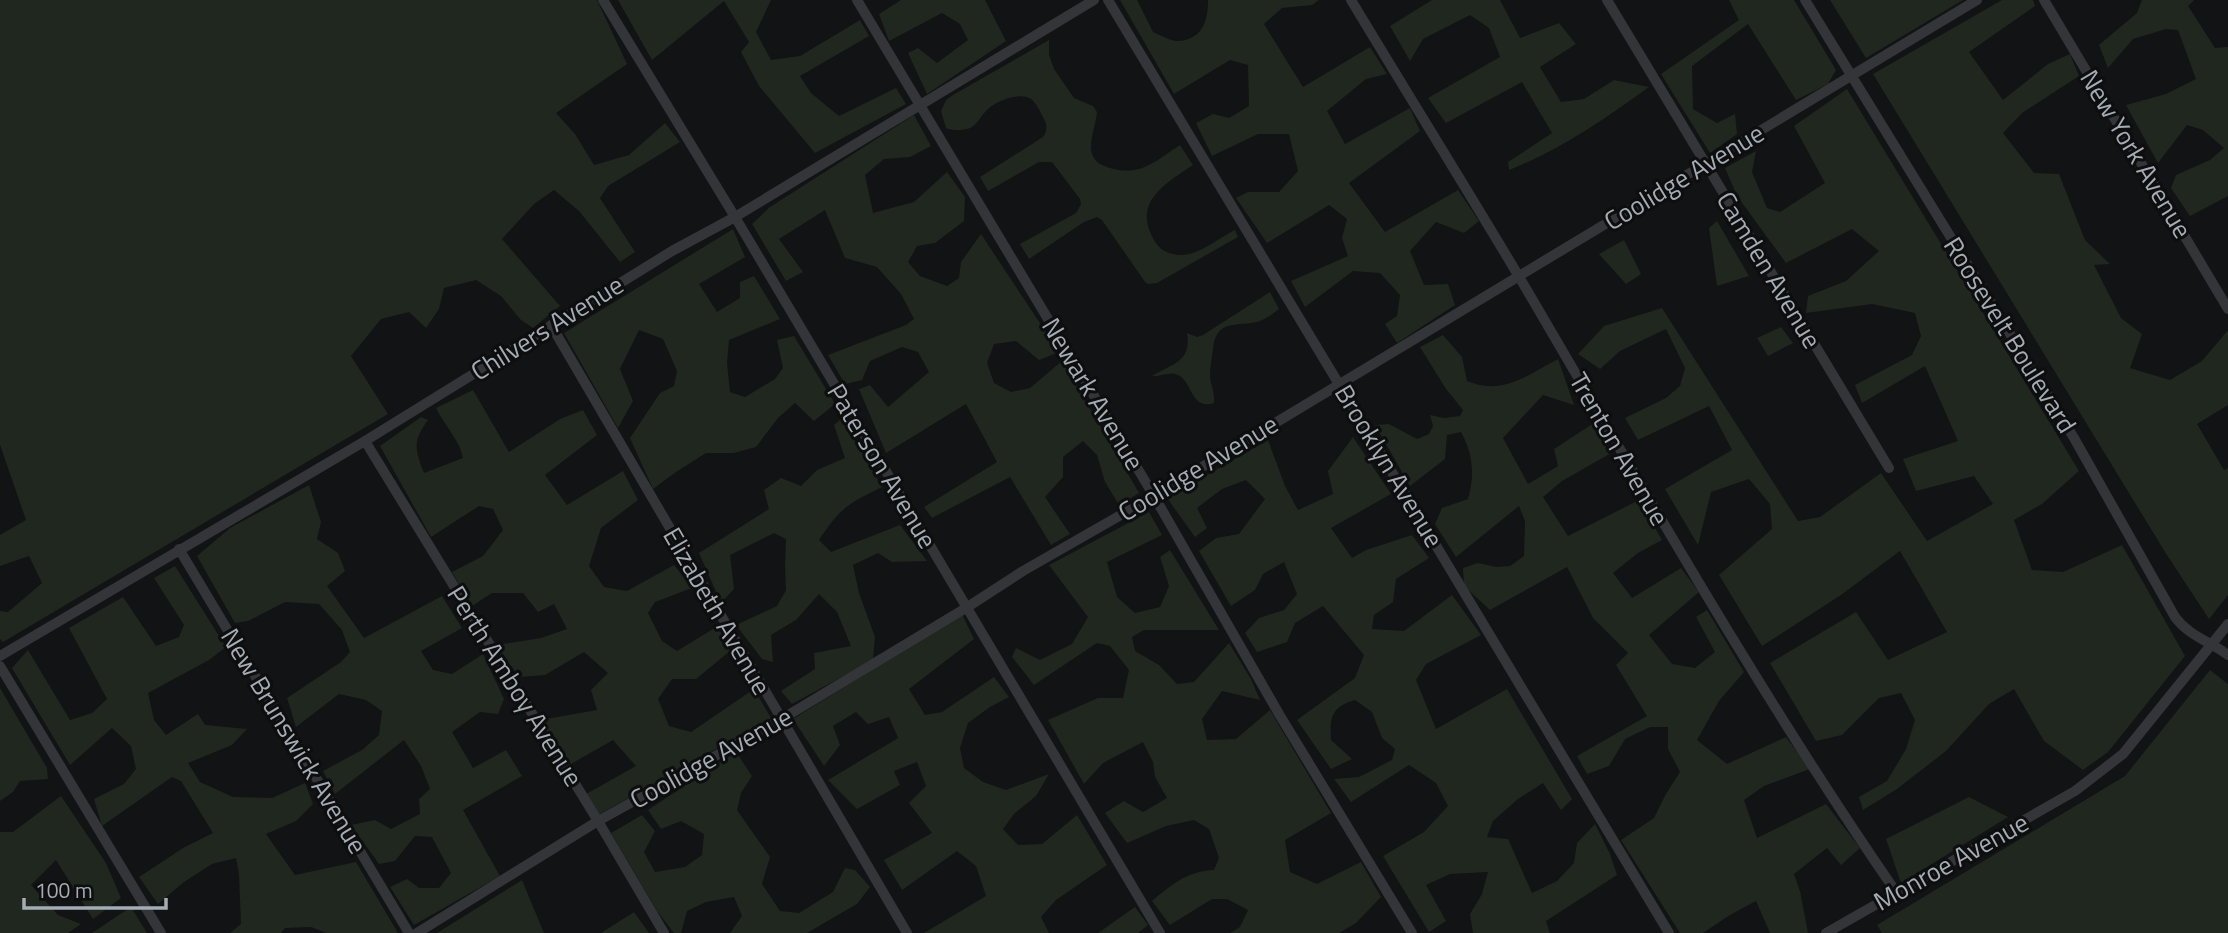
<svg xmlns="http://www.w3.org/2000/svg" width="2228" height="933" font-family="'Titillium Web',sans-serif">
<style>
.green{fill:#1f271f}
.lines{fill:none;stroke-linecap:round;stroke-linejoin:round}
.street{stroke:#333539;stroke-width:10}
.labels{text-anchor:middle;stroke-width:6;stroke-linejoin:round;paint-order:stroke}
.street-label{font-size:26px;fill:#a4acb5;stroke:#0e0e0f}
</style>
<rect width="100%" height="100%" fill="#121314"/>
<g class="green">
<polygon points="0,0 597,0 627,64 556,113 575,134 594,165 629,155 665,123 680,142 608,186 600,198 635,252 620,262 579,211 554,190 534,204 502,239 560,306 533,328 521,320 501,296 476,280 444,288 439,309 426,328 409,312 381,319 351,356 388,414 3,642 0,639 0,611 8,612 42,583 29,556 0,566 0,535 26,520 0,445"/>
<polygon points="618,0 771,0 756,32 771,60 800,56 860,20 869,36 800,76 811,93 839,116 896,88 906,104 815,153 759,86 741,52 749,42 724,1 652,60"/>
<polygon points="901,0 985,0 1006,41 927,94 908,53 918,48 937,63 968,40 960,24 942,13 889,41 879,14"/>
<path d="M1120 0H1137L1153 32C1160 35 1172 42 1179 41 1203 39 1208 20 1208 0H1319L1312 5 1282 8 1264 24 1303 87 1370 47 1387 74 1366 79 1327 111 1345 144 1410 108 1420 131 1349 183 1385 232 1458 190 1479 221 1464 233 1436 222 1410 251 1424 285 1448 284 1455 305 1397 343 1385 324 1397 316 1400 295 1380 273 1353 271 1305 307 1291 281 1348 256 1342 238 1347 219 1329 205 1267 243 1236 198 1248 192H1279L1298 171 1289 134H1258L1212 156 1196 123 1213 114 1229 118 1249 106 1248 65 1230 60 1174 94Z"/>
<path d="M1432 0H1500L1520 38 1559 23 1576 44 1540 67 1561 102 1584 99 1614 80 1649 87C1605 119 1560 150 1509 170L1508 162 1552 133 1522 82 1446 123 1428 98 1500 57 1489 28 1470 15 1423 39 1410 61 1390 26Z"/>
<polygon points="1729,0 1794,0 1836,70 1828,84 1796,100 1748,24 1692,66 1693,109 1717,123 1735,114 1737,134 1710,153 1661,74 1739,20"/>
<polygon points="1830,0 1963,0 1866,58"/>
<polygon points="2002,0 2033,0 2035,6 1969,52 2003,100 2048,64 2070,54 2079,76 2022,113 2003,133 2034,173 2059,174 2085,240 2110,264 2094,265 2121,318 2142,334 2130,368 2170,380 2202,361 2228,330 2228,405 2197,424 2224,470 2228,468 2228,595 2209,619 2165,552 1873,74"/>
<polygon points="2142,0 2194,0 2188,6 2215,48 2228,47 2228,196 2190,216 2171,188 2176,175 2210,160 2224,148 2203,130 2187,125 2158,163 2126,105 2166,94 2196,79 2178,30 2166,29 2133,39 2108,68 2099,45 2137,13"/>
<path d="M1049 40V55L1054 69 1074 98 1093 106 1097 112C1096 124 1090 138 1091 150 1093 161 1100 165 1110 168 1141 177 1155 161 1180 145L1193 165C1165 184 1132 202 1154 240 1159 250 1170 255 1181 255 1199 255 1219 238 1235 230L1238 237 1157 283 1148 284 1145 282 1102 220 1097 217 1084 222 1029 259 1020 244 1076 213 1081 204 1080 199 1052 162H1039L988 191 980 177 1043 137C1048 129 1047 124 1043 117 1040 111 1036 103 1031 99 1020 91 994 102 986 111 981 116 978 123 972 127 965 131 952 131 946 128L941 111 946 100 953 95Z"/>
<polygon points="1847,89 2079,471 2042,504 2014,520 2032,570 2063,572 2122,545 2185,656 2108,752 2083,770 2044,741 2014,689 1989,704 1946,751 1897,789 1863,810 1859,797 1887,781 1906,749 1915,720 1901,693 1879,698 1842,735 1816,741 1770,663 1856,612 1888,660 1947,632 1900,551 1841,595 1762,646 1719,575 1772,529 1770,504 1749,479 1711,492 1698,545 1665,489 1732,450 1709,406 1638,440 1625,418 1666,398 1680,386 1685,368 1666,329 1620,351 1600,369 1578,354 1604,326 1662,308 1798,521 1820,517 1881,473 1927,541 1993,504 1974,476 1916,491 1903,459 1958,441 1925,366 1862,403 1855,385 1912,355 1921,336 1915,313 1872,304 1806,313 1808,296 1846,281 1879,251 1852,229 1786,263 1737,196 1725,168 1756,151 1752,172 1767,208 1780,212 1825,183 1794,126"/>
<polygon points="914,115 931,146 910,157 884,159 865,175 873,213 914,202 947,172 965,197 964,221 935,243 917,246 908,262 920,276 947,286 959,278 961,262 981,234 1059,352 1039,360 1016,341 994,344 987,363 994,383 1011,392 1030,388 1062,361 1139,493 1119,505 1105,482 1097,455 1083,441 1063,457 1063,477 1045,497 1070,534 1051,545 1010,477 932,518 924,507 997,462 966,404 886,453 859,389 870,385 888,407 929,372 918,352 902,347 870,361 862,380 845,384 828,355 906,325 914,319 901,294 877,267 845,258 825,210 779,239 803,272 786,281 752,224 770,207"/>
<polygon points="1717,221 1749,276 1717,286 1709,228"/>
<polygon points="733,229 745,257 699,284 717,312 740,298 740,282 754,276 780,319 729,340 727,363 730,392 745,397 775,379 783,368 777,340 794,336 835,404 814,421 795,403 778,418 756,447 734,453 706,453 676,472 653,489 630,438 660,393 674,386 677,371 663,339 639,330 620,369 633,401 618,428 564,333"/>
<polygon points="1624,240 1641,274 1626,284 1599,254"/>
<path d="M1270 292 1279 309C1273 314 1267 318 1260 321 1238 328 1217 317 1213 348 1212 357 1210 367 1210 376 1211 386 1215 393 1214 403 1189 411 1193 378 1175 374 1168 372 1159 377 1152 376 1173 364 1192 361 1187 333L1197 337 1203 335Z"/>
<polygon points="1781,327 1793,343 1768,356 1757,338"/>
<path d="M1443 335 1462 357 1467 381C1503 396 1527 375 1558 359L1574 405 1543 395 1503 438 1528 484 1558 466 1554 449 1597 421 1613 452 1562 481 1543 497 1568 536 1639 500 1662 540 1638 553 1613 573 1632 598 1681 568 1699 592 1649 635 1672 664 1695 668 1715 652 1696 617 1707 610 1744 672 1719 701 1697 740 1727 764 1786 737 1810 769 1764 786 1744 800 1757 838 1826 804 1860 848 1841 865 1827 848 1794 874 1800 891 1808 933H1770L1756 901 1730 915 1703 933H1680L1621 840 1654 818 1666 794 1680 772 1668 749V727H1650L1625 739 1609 766 1587 774 1577 756 1647 716 1616 665 1628 653 1593 618 1567 567 1490 610 1464 586 1463 568 1478 563 1496 567 1510 566 1524 556 1525 521 1519 506 1456 557 1435 524 1442 508 1468 499C1475 476 1473 453 1461 432L1447 435 1445 459 1410 486 1375 425 1389 424 1417 439 1429 434 1433 426 1430 415 1444 418 1460 416 1463 410 1446 389 1420 347Z"/>
<path d="M473 390 509 452 560 419 583 410 597 435 545 475 567 505 623 471 638 500 601 528 589 566 604 587 627 591 674 565 692 588 655 602 648 613 662 641 677 651 718 626 730 651 696 679H672L658 699 669 726 691 732 754 689 771 718 598 815 586 794 636 766 613 740 571 764 540 720 597 710 591 690 608 673 584 652 545 675 519 677 496 645 541 638 567 629 554 604 538 612 523 593H492L472 606 452 572 483 556 503 530 493 509 479 506 431 537 380 446 421 417 428 420C412 442 415 449 424 473L463 458C461 443 444 424 436 408Z"/>
<path d="M842 418 882 487C849 503 840 508 819 540L831 552 900 525 927 561 892 562 878 553 853 565 859 593 875 637 873 660 792 704 781 691 815 669 814 653 851 646 837 612 819 594 796 620 771 635 773 662 762 659 736 625 777 606 786 590 785 567 786 539 774 533 730 555 734 589 721 603 699 553 769 509 764 490 781 478 801 486 817 470 845 458 834 425Z"/>
<path d="M1353 437 1391 494 1331 528 1352 558 1366 550 1412 535 1429 558 1396 579 1393 602 1374 615 1372 629 1404 631 1452 595 1481 635 1426 664 1416 680 1436 729 1507 689 1572 799 1561 810 1543 783 1518 799 1493 821 1487 837 1508 839 1532 893 1557 881 1574 863 1577 843 1595 824 1610 854 1617 875 1546 921 1550 933H1473L1470 914 1482 894 1488 872 1450 874 1426 885 1446 921 1429 932 1383 856 1424 832 1448 806 1436 783 1409 765 1351 802 1334 779 1359 777 1392 760 1395 749 1382 738 1372 712 1355 700C1331 707 1330 717 1331 740L1352 759 1331 769 1297 720 1355 678 1364 655 1323 606 1295 623 1287 642 1257 652 1245 633 1259 618 1284 610 1297 594 1284 562 1263 574 1255 590 1231 606 1199 551 1216 538 1239 534 1265 499 1246 480 1222 489 1197 508 1207 528 1195 537 1167 498 1268 440 1285 486 1298 510 1333 494 1328 471Z"/>
<polygon points="309,485 321,522 317,539 338,553 345,571 327,586 364,638 442,596 462,628 421,651 433,670 452,674 483,654 504,699 498,714 480,712 452,732 473,768 506,750 522,776 463,810 500,876 414,925 390,887 407,879 419,888 439,888 451,873 432,837 415,836 395,861 379,864 351,825 375,820 391,829 420,814 419,799 430,789 421,766 404,740 335,794 323,771 362,750 379,735 382,711 366,700 339,694 296,727 287,698 341,662 350,652 342,630 319,604 285,602 248,621 235,623 197,556 230,528"/>
<path d="M1149 512 1162 535 1107 562 1117 597 1135 613 1160 607 1169 586 1160 557 1170 550 1219 630H1144L1132 637 1135 651 1159 665 1177 684 1194 682 1229 643 1251 679 1260 700 1222 691 1202 719 1207 740 1236 739 1270 710 1331 813 1285 840 1290 872 1317 884 1361 862 1381 897 1356 923 1339 933H1230L1240 927 1248 910 1227 899H1212L1170 925 1152 901C1172 884 1188 871 1214 870L1219 858 1209 829 1194 820 1166 826 1127 843 1105 813 1124 801 1143 812 1167 798 1155 777 1153 762 1143 742 1103 763 1084 784 1048 720 1098 698H1123L1129 670 1110 646 1097 643 1034 685 1012 657 1016 648 1040 660 1072 644 1088 617 1049 565Z"/>
<polygon points="175,566 226,647 209,660 148,693 154,720 166,735 198,714 205,725 247,729 232,745 188,763 200,782 233,797 272,798 305,783 313,804 296,821 266,834 295,875 356,862 398,933 327,933 311,927 285,928 281,933 230,933 241,924 239,874 236,858 212,864 184,882 158,904 139,877 183,848 213,833 181,781 172,777 102,826 94,799 124,784 136,769 131,746 112,728 70,765 12,668 28,650 70,720 92,713 107,699 69,628 123,597 156,646 179,637 184,625 154,578"/>
<polygon points="962,614 974,639 909,689 925,715 942,712 994,677 1009,697 990,707 968,723 960,748 964,768 983,782 1006,790 1049,774 1036,796 1014,814 1003,829 1018,845 1042,844 1077,815 1107,865 1056,900 1041,917 1049,933 924,933 986,896 976,866 957,851 902,890 884,860 932,833 909,803 926,786 917,762 894,771 900,785 857,809 828,780 898,738 889,717 868,724 856,712 833,726 840,745 824,766 793,719"/>
<polygon points="2210,670 2228,684 2228,933 1882,933 1877,925 2125,776"/>
<polygon points="0,688 47,768 48,779 20,781 13,792 0,801"/>
<polygon points="736,752 752,776 741,793 737,810 770,857 762,884 780,911 799,913 833,892 845,868 855,870 870,887 857,904 807,933 730,933 742,916 734,897 706,902 687,911 681,933 674,933 657,911 611,833 642,815 655,831 644,852 655,872 685,867 702,855 704,834 681,821 661,829 648,810"/>
<polygon points="61,796 106,863 121,898 93,919 56,860 31,885 58,915 81,924 68,933 0,933 0,832 13,832"/>
<polygon points="1969,797 2008,817 1901,883 1886,839"/>
<polygon points="522,880 544,933 437,933"/>
<polygon points="131,907 147,933 92,933"/>
<polygon points="1135,907 1148,925 1138,933 1098,933"/>
<polygon points="634,912 649,933 601,933"/>
</g>
<g class="lines">
<g class="street">
<polyline points="603,0 735,217 1160,933"/>
<polyline points="857,0 1154,496 1279,714 1412,933"/>
<polyline points="1108,0 1669,933"/>
<path d="M1351 0C1407 93 1465 186 1521 280 1642 486 1760 695 1896 892"/>
<polyline points="1607,0 1889,468"/>
<path d="M1805 0 2074 438 2175 617C2189 636 2209 641 2228 655"/>
<polyline points="2044,0 2228,309"/>
<polyline points="551,325 907,933"/>
<polyline points="365,441 598,821 664,933"/>
<polyline points="179,549 409,933"/>
<polyline points="0,656 365,441 672,251 735,217 1094,0"/>
<polyline points="0,666 161,933"/>
<polyline points="417,933 598,821 780,720 966,608 1023,571 1154,496 1977,0"/>
<polyline points="1826,933 2075,791 2123,754 2228,624"/>
</g>
</g>
<g class="labels">
<g class="street-label">
<text transform="translate(2136 154) rotate(59)" y="9">New York Avenue</text>
<text transform="translate(1684 177) rotate(-31)" y="9">Coolidge Avenue</text>
<text transform="translate(1769 270) rotate(59)" y="9">Camden Avenue</text>
<text transform="translate(547 328) rotate(-32)" y="9">Chilvers Avenue</text>
<text transform="translate(2010 335) rotate(58)" y="9">Roosevelt Boulevard</text>
<text transform="translate(1093 394) rotate(59)" y="9">Newark Avenue</text>
<text transform="translate(1619 449) rotate(60)" y="9">Trenton Avenue</text>
<text transform="translate(882 466) rotate(59)" y="9">Paterson Avenue</text>
<text transform="translate(1389 466) rotate(59)" y="9">Brooklyn Avenue</text>
<text transform="translate(1198 468) rotate(-31)" y="9">Coolidge Avenue</text>
<text transform="translate(717 611) rotate(60)" y="9">Elizabeth Avenue</text>
<text transform="translate(515 686) rotate(58)" y="9">Perth Amboy Avenue</text>
<text transform="translate(294 741) rotate(59)" y="9">New Brunswick Avenue</text>
<text transform="translate(711 758) rotate(-29)" y="9">Coolidge Avenue</text>
<text transform="translate(1951 862) rotate(-29)" y="9">Monroe Avenue</text>
</g>
</g>
<path d="M24 898v10h142v-10" fill="none" stroke="#a4acb5" stroke-width="3.5"/>
<text x="35" y="898" font-size="21" fill="#a4acb5" stroke="#0e0e0f" stroke-width="5" paint-order="stroke">100 m</text>
</svg>
